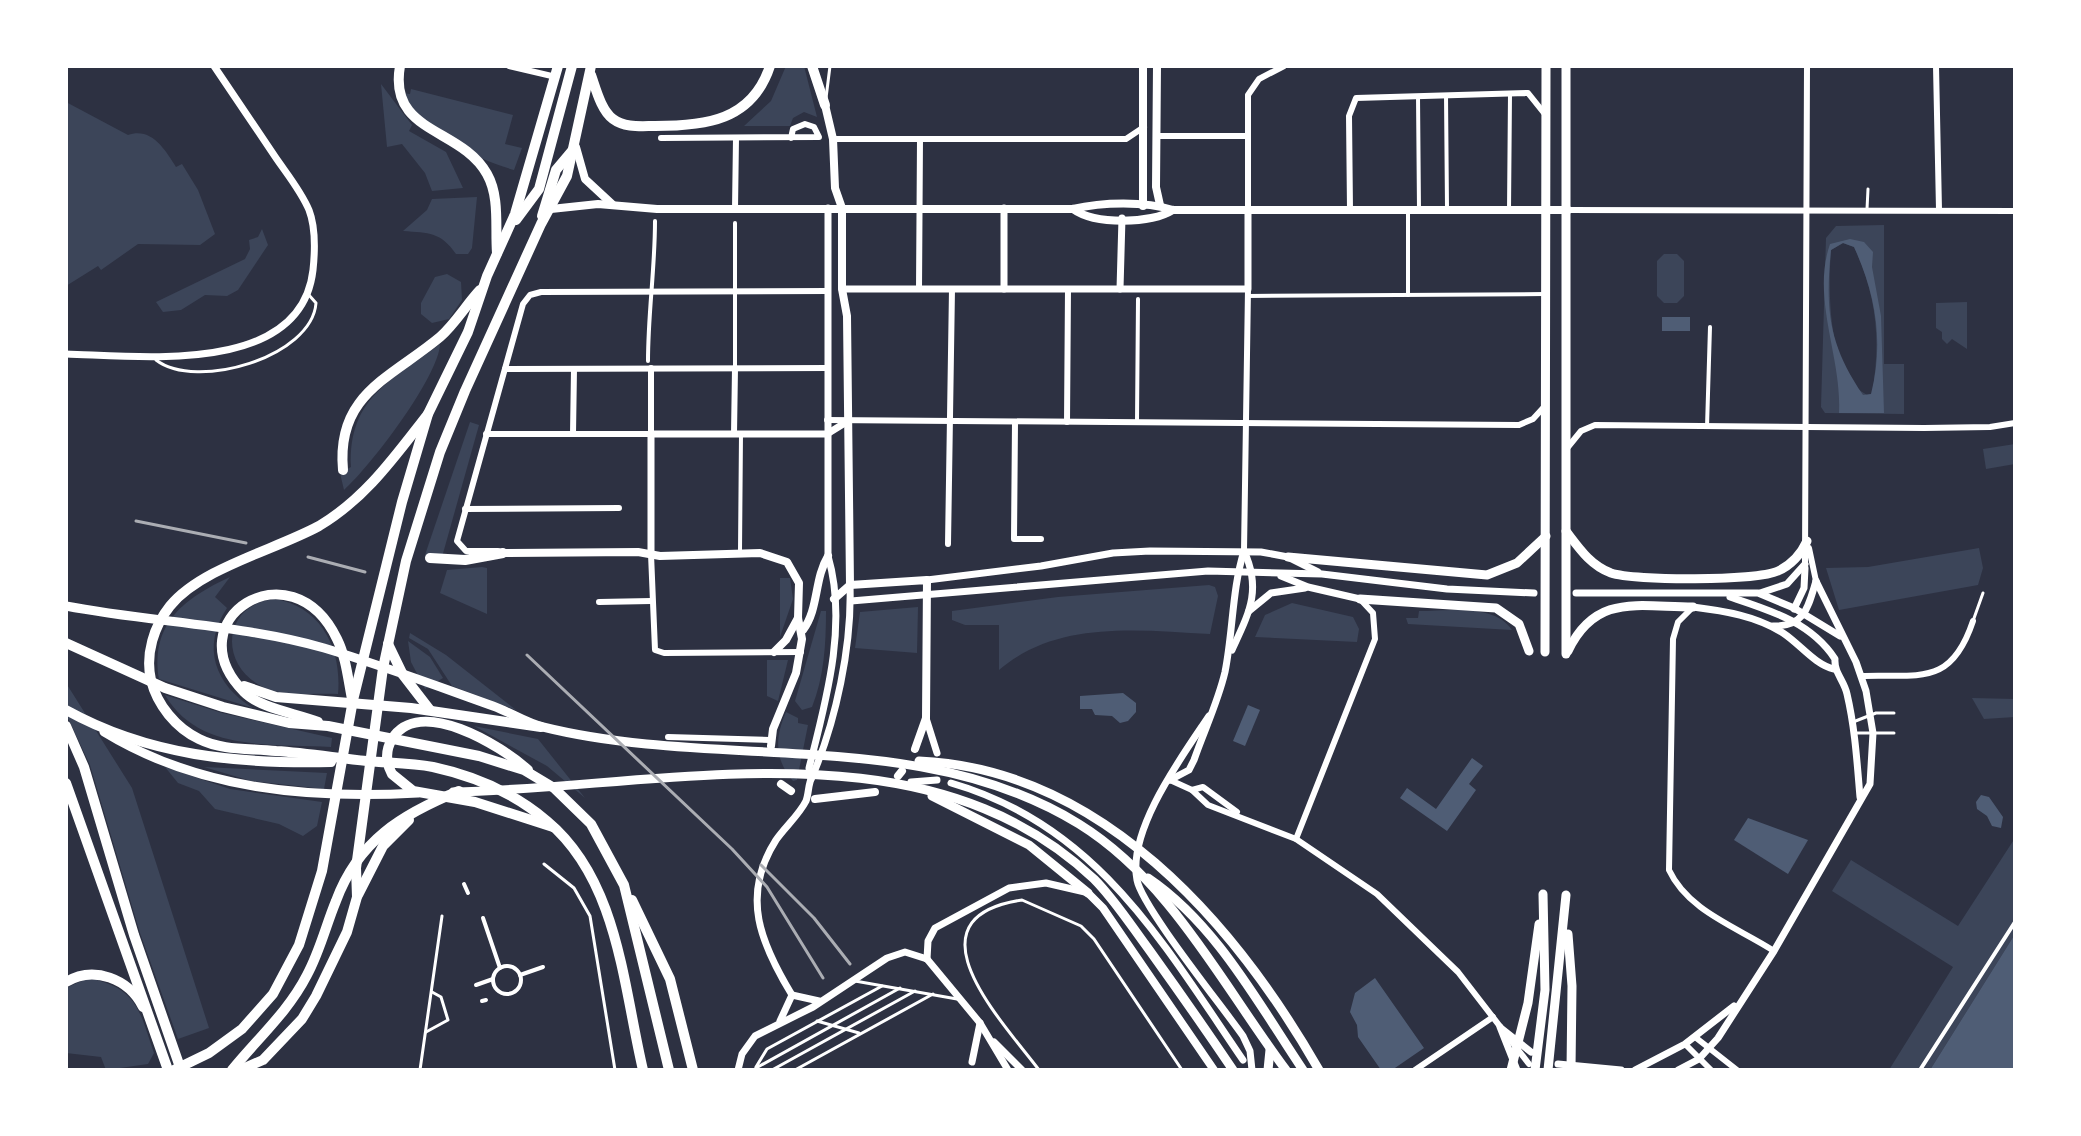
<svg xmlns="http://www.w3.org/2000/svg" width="2081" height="1136" font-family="'Archivo Narrow',sans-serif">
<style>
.green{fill:#3c4559;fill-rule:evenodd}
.water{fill:#4f5d75;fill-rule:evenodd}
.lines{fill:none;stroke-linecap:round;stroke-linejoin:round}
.service{stroke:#fff;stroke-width:3}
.pedestrian{stroke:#fff;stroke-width:4}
.minor{stroke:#fff;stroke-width:6}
.tertiary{stroke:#fff;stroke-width:7}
.secondary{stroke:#fff;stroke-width:8}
.primary{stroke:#fff;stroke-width:9}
.trunk{stroke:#fff;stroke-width:10}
.rail{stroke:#abadb3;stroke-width:3}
</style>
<rect width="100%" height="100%" fill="#2d3142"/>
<g class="green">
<polygon points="786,66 804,66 817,117 804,112 793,118 790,126 744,126 771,101"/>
<polygon points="381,84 412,125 409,131 446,152 463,188 432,191 425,173 402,144 387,147"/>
<path d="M411 89 513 115 505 144 522 148 514 170C472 158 425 132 402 93L410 94Z"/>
<path d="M66 102 128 135C152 127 165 150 176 167L182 164 198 190 215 234 200 245 138 244 101 270 98 266 66 286Z"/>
<path d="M477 197 472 248 468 254H456C441 232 429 233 403 231L427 210 432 199Z"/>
<path d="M1884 225V364H1904V414L1825 413 1821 407 1826 238 1836 226ZM1843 243 1854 247C1877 296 1881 341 1872 394L1867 395C1827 375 1828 289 1831 250Z"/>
<polygon points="262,229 268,245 238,290 227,296 205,295 181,310 163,312 156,302 245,259 250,249 249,240 258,237"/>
<polygon points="1664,254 1677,254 1684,261 1684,296 1677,303 1664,303 1657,296 1657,261"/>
<polygon points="447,274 461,282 462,300 449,319 432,323 421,314 421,303 435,277"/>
<polygon points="1967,302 1967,349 1952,339 1947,344 1942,339 1942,332 1936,328 1936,303"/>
<path d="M440 344C439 376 371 466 344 490L340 473 351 467C348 398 391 381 440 344Z"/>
<polygon points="470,422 479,425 442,557 425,555"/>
<polygon points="2015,444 2015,464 1986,469 1983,449"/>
<polygon points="1979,548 1983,568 1978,585 1839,610 1826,568 1868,567"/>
<polygon points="482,567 487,568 487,614 440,593 447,570"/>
<path d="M230 577 215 597 227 608C201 647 215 685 253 708L159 679C150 623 185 598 230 577Z"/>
<polygon points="780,578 790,578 793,599 780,637"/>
<path d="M1209 585 1215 587 1218 596 1210 634C1137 630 1057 620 999 670V625H965L952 620V611L1058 597Z"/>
<path d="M275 599C322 607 342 650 338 694 316 693 284 697 263 687 218 665 222 604 275 599Z"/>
<polygon points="1292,603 1353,617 1359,629 1357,642 1255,637 1265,615"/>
<polygon points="918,607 917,653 855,648 860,612"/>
<path d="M821 611H826C826 644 824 677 812 707L802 710 795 701Z"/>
<path d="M1419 611C1447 611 1495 603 1512 630L1408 624 1406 618H1418Z"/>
<polygon points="410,633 446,655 516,710 452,686 428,649 409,638"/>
<polygon points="408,641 430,657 443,678 425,689 411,662"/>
<polygon points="767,660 788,660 778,701 767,696"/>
<polygon points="66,683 132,788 209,1028 178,1039 140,933 90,765 66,714"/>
<path d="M165 695 222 713 332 738 331 747C272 743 199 753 165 695Z"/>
<polygon points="1972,698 2015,699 2015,717 1984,719"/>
<path d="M786 712 798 718V723L808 725 797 780 793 781C774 759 775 737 786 712Z"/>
<polygon points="474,726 538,739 585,798 547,766"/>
<polygon points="165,767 230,789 322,802 317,826 303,836 279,824 215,809 199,791 178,783"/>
<polygon points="204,767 327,773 324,789 251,781"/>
<polygon points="2015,838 2015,934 1930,1070 1889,1070 1953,967 1832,891 1851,860 1958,926"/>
<path d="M88 978C137 988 139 1009 154 1053L148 1064 106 1070 101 1057 66 1053V988Z"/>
</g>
<g class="water">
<path d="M1850 239 1864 242 1873 252 1872 267 1881 316 1884 413H1839C1842 357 1811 299 1830 244ZM1843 243 1854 247C1876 295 1884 343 1871 394L1863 395C1829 345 1825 311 1831 250Z"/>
<rect x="1662" y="317" width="28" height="14"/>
<polygon points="1123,693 1136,703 1136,712 1128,721 1120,723 1112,716 1095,715 1092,709 1080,709 1080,696"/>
<polygon points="1248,705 1260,710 1245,746 1233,741"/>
<polygon points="1472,758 1483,766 1469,784 1476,790 1447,831 1400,798 1407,788 1436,809"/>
<polygon points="1981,795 1989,797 2003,817 2001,828 1992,826 1987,816 1977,809 1976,802"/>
<polygon points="1748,818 1808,840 1788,874 1734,840"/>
<polygon points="2015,934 2015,1070 1930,1070"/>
<polygon points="1375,978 1424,1048 1392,1070 1381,1070 1358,1037 1357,1025 1350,1012 1355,993"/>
</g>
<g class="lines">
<g class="service">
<polyline points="826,98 830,66"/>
<polyline points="1867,209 1868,189"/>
<path d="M156 360C196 391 312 357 316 303L308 294"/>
<polyline points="1973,621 1983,593"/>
<polyline points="1853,722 1876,713 1894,713"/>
<polyline points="1854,733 1894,733"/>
<polyline points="544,864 574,888 590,916 615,1070"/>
<polyline points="855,981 957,999"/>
<polyline points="817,1021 859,1033"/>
<polyline points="426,1032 448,1020 441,997 432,992"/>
<polyline points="756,1067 767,1049 882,986"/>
<polyline points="756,1068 900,988"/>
<polyline points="420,1070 442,916"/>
<polyline points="772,1070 915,991"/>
<polyline points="795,1070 933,994"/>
<path d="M1039 1070C1003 1022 902 918 1022 900L1081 926 1094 939 1182 1070"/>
</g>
<g class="pedestrian">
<polyline points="1446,95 1447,208"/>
<polyline points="1418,96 1419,210"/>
<polyline points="1408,210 1408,295"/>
<polyline points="1509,210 1510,94"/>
<polyline points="1247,296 1545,294"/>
<path d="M648 361C648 313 655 269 655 221"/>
<polyline points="735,368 735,223"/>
<polyline points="1137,422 1138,299"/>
<polyline points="1707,427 1710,327"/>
<polyline points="740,551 741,434"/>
<polyline points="464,884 468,893"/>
<polyline points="483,918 500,968"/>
<circle cx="507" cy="980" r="14"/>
<polyline points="520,975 543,967"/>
<polyline points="476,985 493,979"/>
<polyline points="482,1001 486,1000"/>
<polyline points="1920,1070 2015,922"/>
</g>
<g class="minor">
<polyline points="509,66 556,77"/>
<polyline points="1936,66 1939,210"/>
<polyline points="1157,136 1248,136"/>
<polyline points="661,138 819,137 814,127 805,124 793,129 791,138"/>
<polyline points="833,139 1126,139 1144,127"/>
<polyline points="735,209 736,138"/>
<polyline points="1248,209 1248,95 1259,79 1284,66"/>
<polyline points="1350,210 1349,116 1356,98 1528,93 1544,113"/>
<polyline points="1568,210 2015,211"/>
<polyline points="919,289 920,139"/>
<polyline points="505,369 828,368"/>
<polyline points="827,420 1519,425 1533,419 1544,407"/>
<polyline points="1015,422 1014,539 1041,539"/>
<polyline points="1067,422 1068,289"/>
<polyline points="486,434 651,434 651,368"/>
<polyline points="573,434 574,369"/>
<polyline points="734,434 735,368"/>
<polyline points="1568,447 1581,431 1595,425 1924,428 1990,427 2015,423"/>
<polyline points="465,509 619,508"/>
<polyline points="948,544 952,289"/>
<polyline points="1809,548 1816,581"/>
<polyline points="498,551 466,551 457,541 523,304 530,295 541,292 828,291"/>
<polyline points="1244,551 1248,289"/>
<polyline points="651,554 655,650 664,653 801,652"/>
<polyline points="1805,564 1807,66"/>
<polyline points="599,602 651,601"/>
<path d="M1693 607 1678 622 1673 639 1669 870C1688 911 1737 927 1774 951"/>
<path d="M1861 676C1920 674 1951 687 1973 621"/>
<polyline points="668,737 770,740"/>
<polyline points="1170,780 1192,790 1208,805 1296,839 1377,894 1458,972 1529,1064"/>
<polyline points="1192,790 1203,787 1237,812"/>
<polyline points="1296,839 1375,639 1373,613 1360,599"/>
<polyline points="1695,1037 1737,1070"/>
<polyline points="1685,1044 1711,1070"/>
<polyline points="1415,1070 1493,1017"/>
</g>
<g class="tertiary">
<polyline points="842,289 1248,289 1248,209"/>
<polyline points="1004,289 1004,208"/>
<polyline points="1120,289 1122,218"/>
<path d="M66 354C141 356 301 376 313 270 315 251 316 228 309 210 301 191 287 174 276 158 255 127 235 97 214 66"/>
<polyline points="651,554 651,434 827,434 848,421"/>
<polyline points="1281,576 1308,587 1360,599"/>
<polyline points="927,580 1041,566 1113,553 1150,551 1261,552 1288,557 1318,572"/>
<polyline points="1576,593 1758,593 1794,608 1840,636"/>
<polyline points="1760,593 1787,584 1805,564"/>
<path d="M1730 597C1769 610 1811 622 1835 659 1834 673 1844 680 1847 694 1855 728 1857 762 1860 797"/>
<polyline points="851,601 1208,571 1322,574 1447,589 1534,593"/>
<path d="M1693 607C1725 611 1756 616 1783 633 1800 644 1815 665 1834 669"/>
<polyline points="1794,609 1804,588 1805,568"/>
<polyline points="1249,611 1271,593 1305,588"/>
<path d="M1773 626C1805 627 1808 607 1816 581"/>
<path d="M1232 650C1249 613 1262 590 1244 551"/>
<path d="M1209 716C1183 755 1127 830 1137 880 1142 907 1222 1006 1243 1036L1250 1051 1252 1070"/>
<polyline points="926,718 937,753"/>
<path d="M811 779 809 768C826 701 848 624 828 556V208"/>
<path d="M1170 780 1189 770 1194 760C1204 731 1218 702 1225 672 1233 632 1232 589 1244 551"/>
<polyline points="911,782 937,780"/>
<path d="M951 783C1097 825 1163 943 1243 1060"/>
<polyline points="927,959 928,941 935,928 1009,888 1046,883 1085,892"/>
<polyline points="792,995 819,1001"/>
<path d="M780 1021 792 995C761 944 740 896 776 840 785 827 799 815 806 801 809 793 808 784 812 777 836 721 852 646 850 585"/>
<polyline points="1500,1027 1517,1070"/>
<polyline points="1502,1029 1531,1052"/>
<polyline points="994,1042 1022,1070"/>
<polyline points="972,1062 980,1023"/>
<polyline points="1558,1064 1621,1070"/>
<polyline points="738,1070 742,1054 755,1036 813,1007 887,958 905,952 927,959 980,1023 1008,1070"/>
<polyline points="1635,1070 1685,1044 1734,1006"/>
<polyline points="1678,1070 1699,1059 1718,1038 1774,951 1870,784 1873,733 1866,691 1856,662 1816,581"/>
</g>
<g class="secondary">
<polyline points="1157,66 1156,187 1160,205"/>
<polyline points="825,105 833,139 835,188 842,208 842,289 847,316 850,585"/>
<polyline points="576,147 585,179 612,204"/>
<polyline points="1143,206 1143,66"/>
<path d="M551 209 598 204 657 209H1073C1102 202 1145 201 1173 210H1568"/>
<path d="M1073 209C1095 225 1151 224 1173 210"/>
<polyline points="503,553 638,552 660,556 760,553 787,562 799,583 798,618 802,639 796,673 773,729 771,746"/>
<polyline points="850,585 927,580 926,718 915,749"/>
<polyline points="834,599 850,585"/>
<path d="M803 630C819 609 814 579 828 556"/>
<polyline points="774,652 786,640 798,618"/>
<polyline points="898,776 902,771"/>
<polyline points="781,784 791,791"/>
<polyline points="815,799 875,792"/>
<polyline points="1088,893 1103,908 1214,1070"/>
</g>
<g class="primary">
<polyline points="1566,66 1566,654"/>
<path d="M1566 531C1579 548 1590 565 1611 573 1634 581 1756 581 1778 571 1791 565 1801 554 1807 541"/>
<polyline points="1288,557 1487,575 1517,563 1546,536"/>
<polyline points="1360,599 1496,608 1519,624 1529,651"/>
<path d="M66 606C149 622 245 625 324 648 381 665 437 686 493 706 510 712 526 723 543 727 720 771 918 725 1079 824 1171 881 1223 986 1286 1070"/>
<path d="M1568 651C1596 593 1638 607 1693 607"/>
<polyline points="1545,652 1546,66"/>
<path d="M104 732C199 790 310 799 418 793"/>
<path d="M919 761C1101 769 1234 922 1319 1070"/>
<path d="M453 792C663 788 923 718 1094 879 1115 900 1132 927 1150 951 1178 990 1206 1030 1233 1070"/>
<polyline points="932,796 1029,845 1088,893"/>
<path d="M1148 878C1216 924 1258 1003 1303 1070"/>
<polyline points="1568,934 1572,986 1571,1070"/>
<polyline points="1268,1070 1270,1050"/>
<polyline points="1511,1070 1528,1003 1539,924"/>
<polyline points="1535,1070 1545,990 1543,894"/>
<polyline points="1548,1070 1566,895"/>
</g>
<g class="trunk">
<path d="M400 66C388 134 461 127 487 174 500 197 495 227 497 253"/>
<polyline points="812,66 825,105"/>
<path d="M591 75C596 89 601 110 613 119 625 128 641 126 655 126 705 126 752 121 770 66"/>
<polyline points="542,216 556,170 572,151"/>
<polyline points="516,220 539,189 572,66"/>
<path d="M428 414C395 456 366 498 319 526 275 550 201 568 170 606 154 626 145 654 151 680 157 705 176 728 199 739 223 751 250 748 276 751 307 753 337 758 367 761 389 763 411 763 433 767 475 776 514 793 547 821 618 880 623 985 643 1070"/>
<path d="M343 470C336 394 391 378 440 337 455 324 466 305 480 290"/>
<polyline points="430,558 465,560 503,553"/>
<polyline points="66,643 165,688 223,707 289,723 328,726 479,756 524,770 554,788 591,824 624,885 669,1070"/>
<polyline points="388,644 403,675 430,710"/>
<polyline points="244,686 276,697 411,708 541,727"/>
<path d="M66 710C149 756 238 764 331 762"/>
<path d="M318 722C296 713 261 709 244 692 173 620 291 544 337 639 346 657 348 679 352 699"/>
<polyline points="66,726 84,767 134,935 181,1070"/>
<path d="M528 770C502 746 419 695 392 739 385 751 386 763 392 774L413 791 475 802 553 827"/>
<polyline points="66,783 168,1070"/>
<polyline points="358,895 383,846 409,820"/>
<polyline points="632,900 670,979 693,1070"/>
<path d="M66 982C94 965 129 979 143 1007"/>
<polyline points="174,1070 209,1053 242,1029 273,994 299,945 322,871 353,700 402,502 428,414 468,332 487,276 515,214 558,66"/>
<path d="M232 1070C258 1038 288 1012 307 975 320 951 326 925 336 901 358 841 402 814 459 791"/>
<polyline points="240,1070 263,1060 302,1019 316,996 347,932 357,897 356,868 383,668 406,561 440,452 465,391 541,224 567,176 591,66"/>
</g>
<g class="rail">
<polyline points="136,521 246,543"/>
<polyline points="308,557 365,572"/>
<polyline points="527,655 732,849 767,887 823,978"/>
<polyline points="761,865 814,918 850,964"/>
</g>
</g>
<rect width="2081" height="1136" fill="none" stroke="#ffffff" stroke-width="136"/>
</svg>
